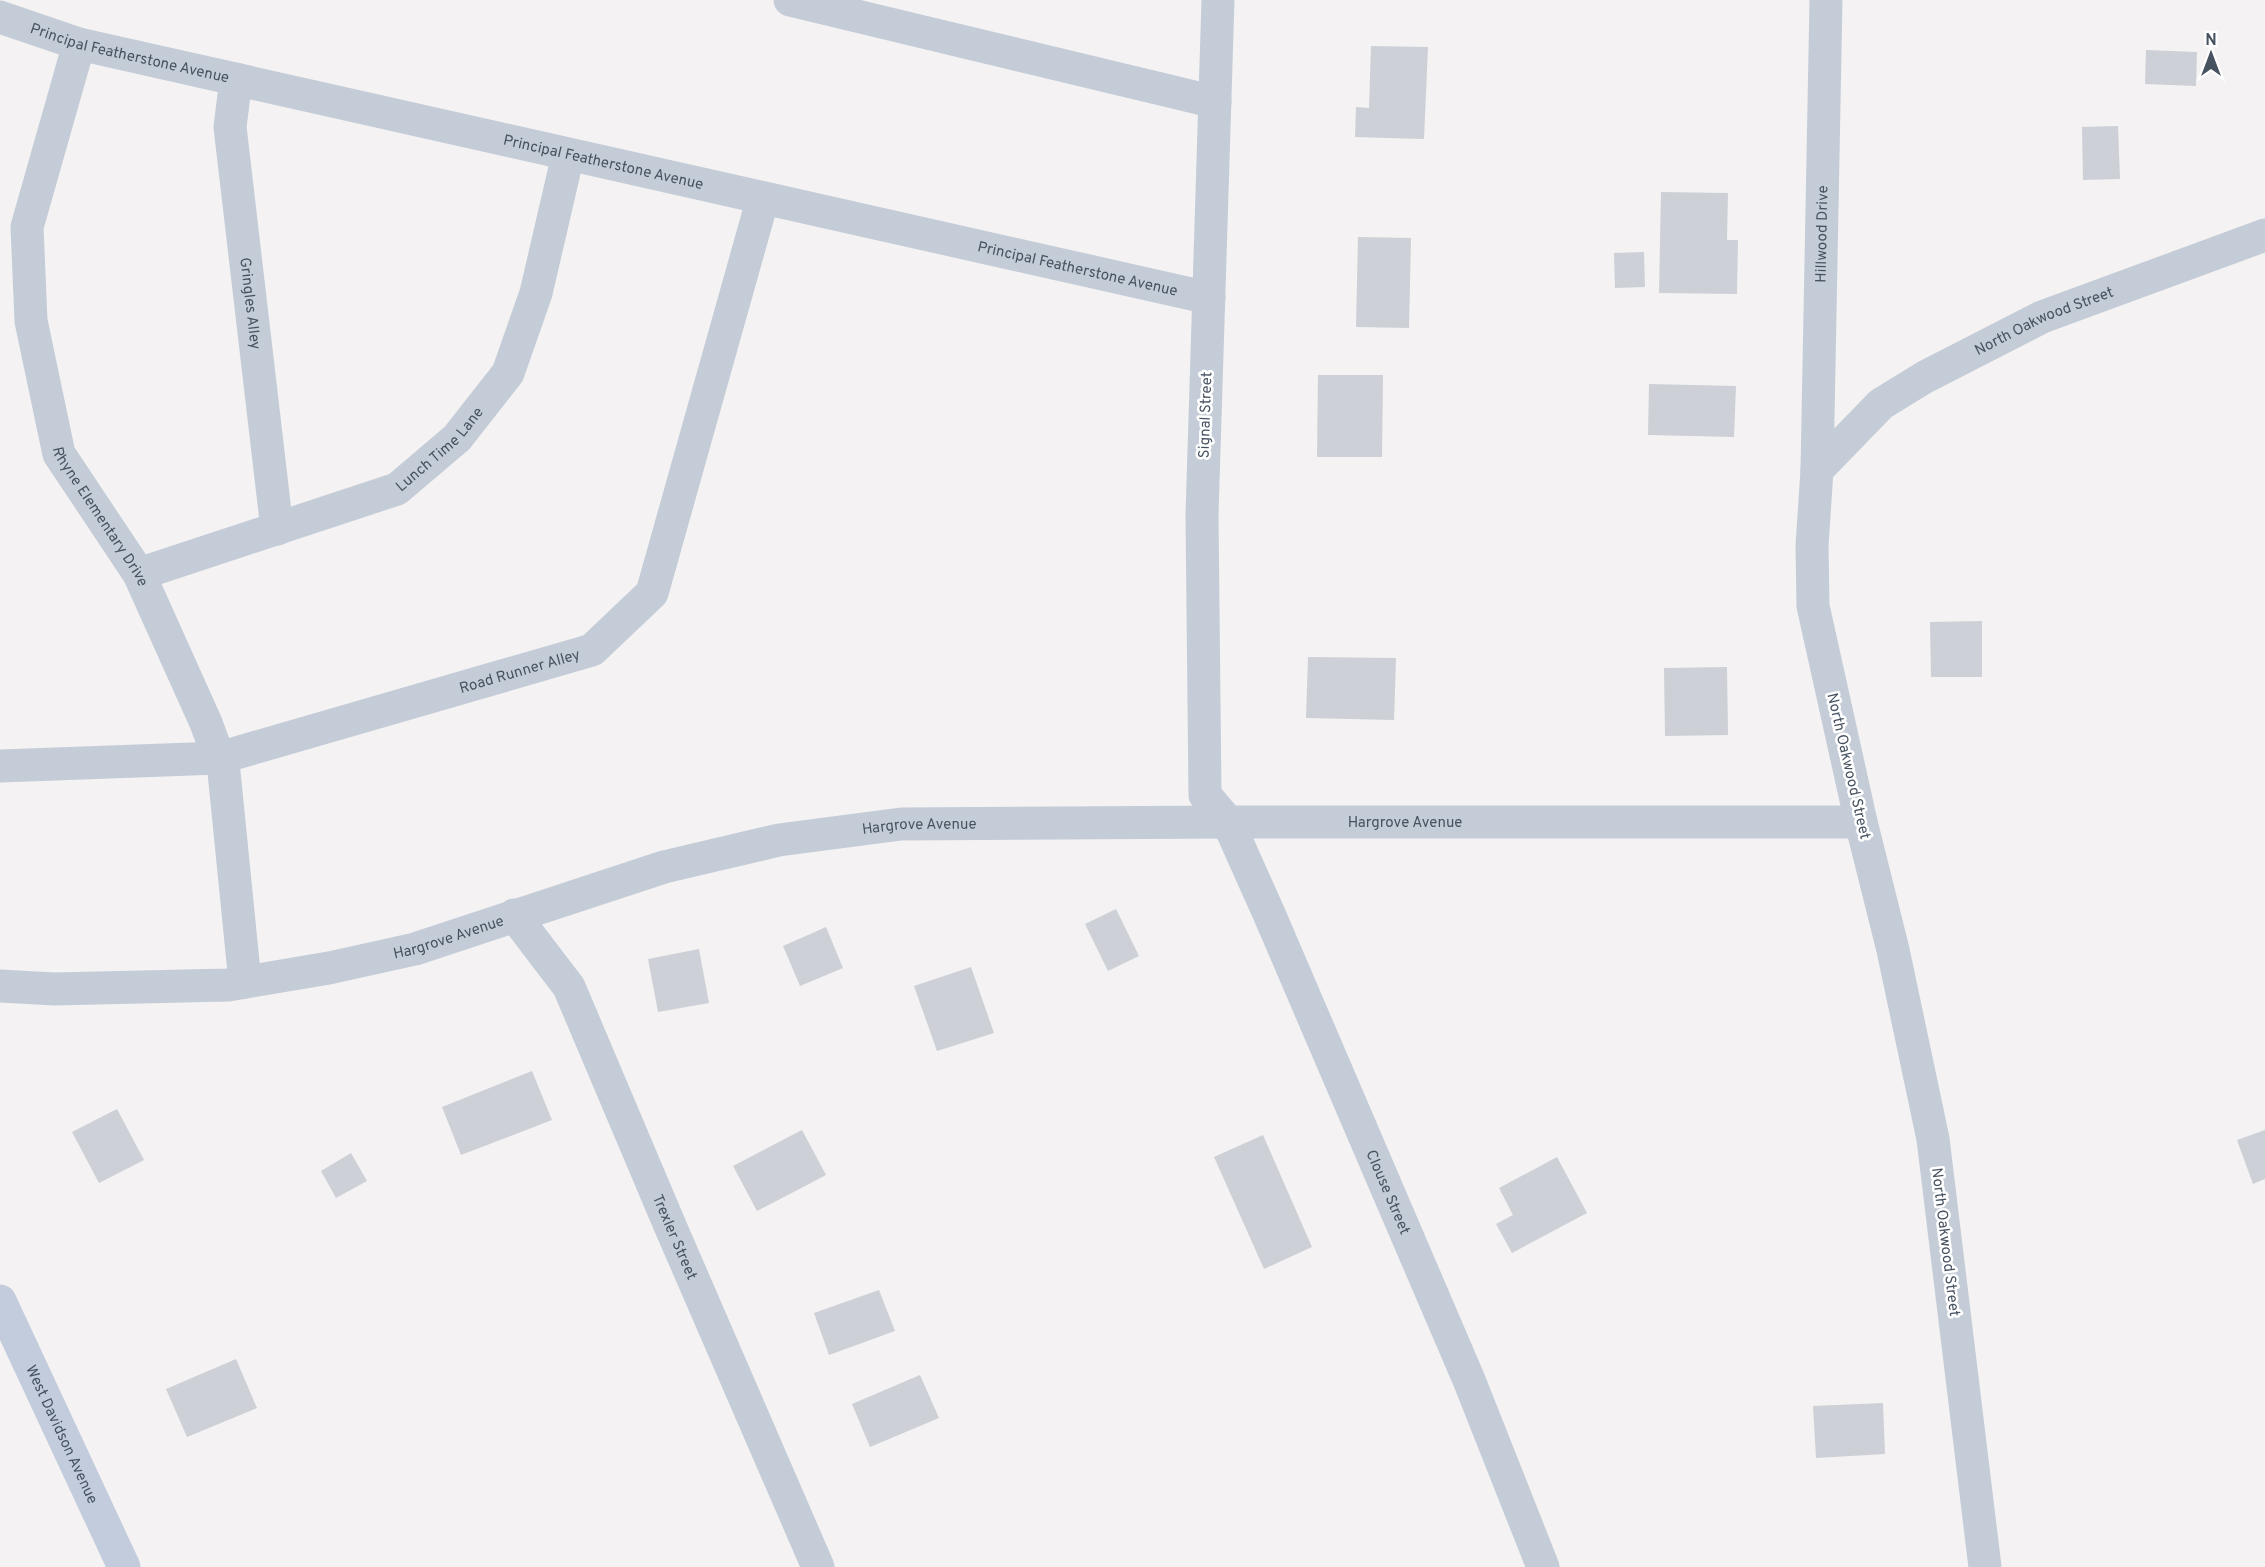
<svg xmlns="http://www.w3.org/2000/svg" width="2265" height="1567" font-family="Overpass,sans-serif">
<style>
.building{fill:#cdd0d6}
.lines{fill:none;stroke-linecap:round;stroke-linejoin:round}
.street{stroke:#c4ccd7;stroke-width:33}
.secondary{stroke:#c3ccdc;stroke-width:33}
.labels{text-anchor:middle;stroke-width:5;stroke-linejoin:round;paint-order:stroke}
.street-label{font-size:15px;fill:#475261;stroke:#fff}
</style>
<rect width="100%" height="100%" fill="#f4f2f2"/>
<g class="building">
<polygon points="1371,46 1428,47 1424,139 1355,137 1356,107 1369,108"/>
<polygon points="2146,50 2197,52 2196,86 2145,84"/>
<polygon points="2118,126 2120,179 2083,180 2082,127"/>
<polygon points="1661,192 1728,193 1727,240 1738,240 1737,294 1659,293"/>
<polygon points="1358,237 1411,238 1409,328 1356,327"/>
<polygon points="1644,252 1645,287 1615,288 1614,253"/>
<polygon points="1318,375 1383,375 1382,457 1317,457"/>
<polygon points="1649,384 1736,386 1734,437 1648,435"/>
<polygon points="1982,621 1982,677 1931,677 1930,622"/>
<polygon points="1308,657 1396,658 1394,720 1306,718"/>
<polygon points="1727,667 1728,735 1665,736 1664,668"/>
<polygon points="1116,909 1139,956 1108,971 1085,924"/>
<polygon points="826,927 843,968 800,986 783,946"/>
<polygon points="699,949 709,1003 658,1012 648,959"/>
<polygon points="971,967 994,1033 937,1051 914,986"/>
<polygon points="532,1071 552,1120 461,1155 442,1107"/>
<polygon points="117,1109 144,1160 99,1183 72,1132"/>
<polygon points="802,1130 826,1175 757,1211 733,1166"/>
<polygon points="2265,1130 2265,1179 2253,1184 2237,1140"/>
<polygon points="1263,1135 1312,1247 1264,1269 1214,1157"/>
<polygon points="351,1153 367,1181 336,1198 321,1171"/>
<polygon points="1557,1157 1587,1213 1512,1253 1496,1224 1513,1215 1499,1188"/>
<polygon points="879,1290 895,1331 829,1355 814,1313"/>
<polygon points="236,1359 257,1408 187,1437 166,1389"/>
<polygon points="920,1375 939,1418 870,1447 852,1404"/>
<polygon points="1883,1403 1885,1454 1816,1458 1813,1406"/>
</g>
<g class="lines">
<g class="street">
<polyline points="790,0 1215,102"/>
<path id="s1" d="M1218 0 1202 515 1205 795 1228 822 1270 916 1469 1380 1543 1567"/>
<path id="s2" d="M0 17 79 44 1209 298"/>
<path id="s3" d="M79 44 27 227 31 321 59 454 139 574 206 723 224 772 245 982"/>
<path id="s4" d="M236 79 230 127 277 529"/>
<path id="s5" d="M1817 470 1826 0"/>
<path id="s6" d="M139 574 397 489 457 438 508 373 536 293 568 155"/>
<path id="s7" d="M0 766 219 758 592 650 652 593 763 198"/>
<path id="s8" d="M514 915 569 987 671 1228 818 1567"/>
<path id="s9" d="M0 986 54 989 228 985 329 968 415 949 664 867 779 840 901 824 1228 822H1861"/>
<path id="s10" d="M1985 1567 1933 1139 1893 950 1861 822 1813 606 1812 546 1817 470 1881 404 1925 377 2042 317 2265 235"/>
</g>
<path class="secondary" id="s11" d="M0 1301 124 1567"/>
</g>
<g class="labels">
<g class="street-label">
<text dy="5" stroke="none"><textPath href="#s2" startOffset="135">Principal Featherstone Avenue</textPath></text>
<text dy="5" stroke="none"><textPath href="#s2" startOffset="621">Principal Featherstone Avenue</textPath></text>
<text dy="5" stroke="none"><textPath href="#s5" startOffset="236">Hillwood Drive</textPath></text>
<text dy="5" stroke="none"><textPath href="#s2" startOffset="1107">Principal Featherstone Avenue</textPath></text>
<text dy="5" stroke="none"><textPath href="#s4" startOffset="226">Gringles Alley</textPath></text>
<text dy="5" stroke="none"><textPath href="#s10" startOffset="1389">North Oakwood Street</textPath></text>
<text transform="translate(1205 415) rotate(-88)" y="5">Signal Street</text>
<text dy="5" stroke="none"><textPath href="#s6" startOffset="330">Lunch Time Lane</textPath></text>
<text dy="5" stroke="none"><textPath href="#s3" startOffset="495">Rhyne Elementary Drive</textPath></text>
<text dy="5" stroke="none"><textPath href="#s7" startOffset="532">Road Runner Alley</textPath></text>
<text transform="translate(1849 766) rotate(77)" y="5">North Oakwood Street</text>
<text dy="5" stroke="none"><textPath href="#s9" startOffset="1426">Hargrove Avenue</textPath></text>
<text dy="5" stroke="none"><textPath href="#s9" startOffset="940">Hargrove Avenue</textPath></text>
<text dy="5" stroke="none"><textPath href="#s9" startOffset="454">Hargrove Avenue</textPath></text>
<text dy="5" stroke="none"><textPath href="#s1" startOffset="1234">Clouse Street</textPath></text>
<text dy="5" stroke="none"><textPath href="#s8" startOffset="362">Trexler Street</textPath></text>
<text transform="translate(1946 1242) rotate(83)" y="5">North Oakwood Street</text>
<text dy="5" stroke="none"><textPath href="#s11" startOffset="147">West Davidson Avenue</textPath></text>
</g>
</g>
<g transform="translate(2211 54)" stroke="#ffffff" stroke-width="4.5" paint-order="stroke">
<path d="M0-4.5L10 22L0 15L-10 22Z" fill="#475261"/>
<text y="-9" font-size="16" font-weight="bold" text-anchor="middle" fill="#475261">N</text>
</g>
</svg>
